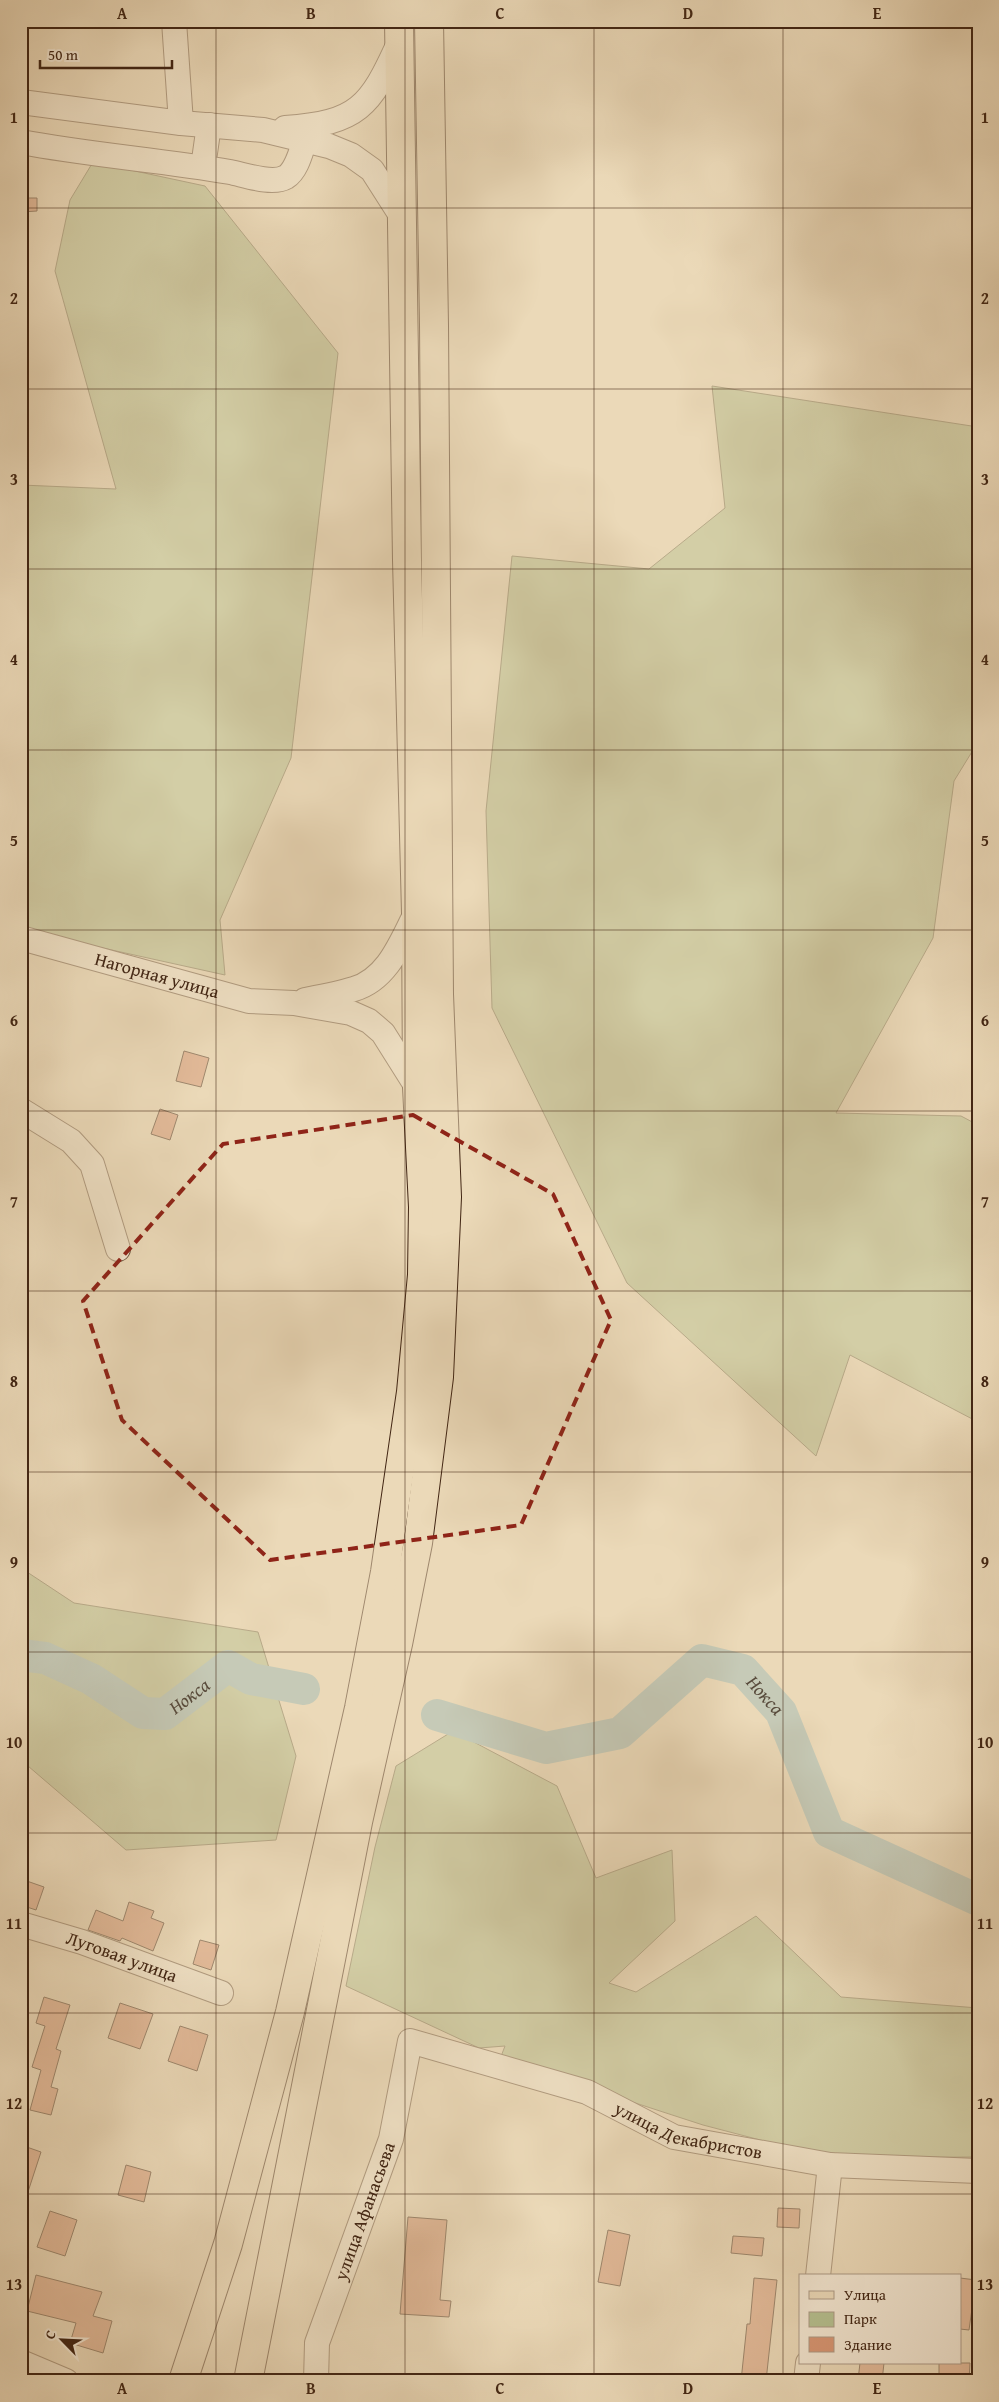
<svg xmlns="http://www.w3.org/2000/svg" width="999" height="2402" font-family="'Gentium Book Plus',serif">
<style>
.green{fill:#b5c090;stroke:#7c7352}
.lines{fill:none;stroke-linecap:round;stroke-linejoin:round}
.river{stroke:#99b9b6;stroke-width:32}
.building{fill:#d79674;stroke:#422614}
.minor-casing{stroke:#6c533d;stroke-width:26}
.major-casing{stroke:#422614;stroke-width:30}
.minor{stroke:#f2e6d1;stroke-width:24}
.major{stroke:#ebd9b8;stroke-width:28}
.marked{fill:none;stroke:#8f2418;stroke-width:4;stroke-dasharray:10 6;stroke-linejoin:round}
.grid{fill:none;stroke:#422614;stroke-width:1;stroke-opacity:0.55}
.labels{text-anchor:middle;stroke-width:5;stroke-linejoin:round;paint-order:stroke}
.street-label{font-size:18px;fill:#422614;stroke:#f2e6d1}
.water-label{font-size:19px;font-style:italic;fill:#584b3c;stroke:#f2e6d1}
.neatline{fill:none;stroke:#422614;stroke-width:2}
.grid-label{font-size:16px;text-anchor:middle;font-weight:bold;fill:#422614}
</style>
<rect width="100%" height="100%" fill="#ebd9b8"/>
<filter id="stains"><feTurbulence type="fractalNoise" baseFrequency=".004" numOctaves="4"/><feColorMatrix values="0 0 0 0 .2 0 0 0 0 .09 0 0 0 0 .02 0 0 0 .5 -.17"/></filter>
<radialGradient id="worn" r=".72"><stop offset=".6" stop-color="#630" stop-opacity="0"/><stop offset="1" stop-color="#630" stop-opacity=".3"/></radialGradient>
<g class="green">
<polygon points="93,162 205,186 338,353 291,758 220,920 225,975 21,930 21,485 116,489 55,271 70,200"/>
<polygon points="712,386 978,427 978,742 954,781 933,938 836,1113 961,1116 978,1125 978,1422 850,1355 816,1456 627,1283 492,1008 486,811 512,556 649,569 725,508"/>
<polygon points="21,1568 74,1603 258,1632 296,1756 276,1840 126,1850 21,1760"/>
<polygon points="453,1731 557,1786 596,1878 672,1850 675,1921 609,1983 636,1992 756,1916 841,1997 978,2008 978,2157 829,2158 703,2125 500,2059 505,2046 479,2048 346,1986 375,1847 396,1766"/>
</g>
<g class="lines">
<g class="river">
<path id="s1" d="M21 1655 45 1658 91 1679 143 1713 165 1714 228 1666 251 1679 304 1689"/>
<path id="s2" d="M437 1715 546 1748 620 1733 702 1660 743 1670 781 1712 829 1832 978 1900"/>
</g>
</g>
<g class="building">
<polygon points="21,198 37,198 37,211 21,212"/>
<polygon points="184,1051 209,1058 201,1087 176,1081"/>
<polygon points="160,1109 178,1115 170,1140 151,1134"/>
<polygon points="21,1879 44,1887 36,1910 21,1905"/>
<polygon points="129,1902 154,1911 151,1918 164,1923 153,1951 122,1938 120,1941 88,1930 96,1910 123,1921"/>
<polygon points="200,1940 219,1945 211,1970 193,1964"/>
<polygon points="44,1997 70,2005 56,2049 61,2051 51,2087 58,2089 51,2115 30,2110 41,2070 32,2067 45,2026 36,2023"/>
<polygon points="120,2003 153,2014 140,2049 108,2038"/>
<polygon points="180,2026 208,2035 197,2071 168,2061"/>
<polygon points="21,2145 41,2152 24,2204 21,2203"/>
<polygon points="126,2165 151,2172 144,2202 118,2195"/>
<polygon points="778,2208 800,2209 799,2228 777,2227"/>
<polygon points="50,2211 77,2220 65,2256 37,2247"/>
<polygon points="408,2217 447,2220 440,2300 451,2301 449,2317 400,2314"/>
<polygon points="608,2230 630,2235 620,2286 598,2282"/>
<polygon points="733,2236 764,2238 762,2256 731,2253"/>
<polygon points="36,2275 102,2292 93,2316 112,2321 103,2353 70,2343 76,2323 27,2311"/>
<polygon points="754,2278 777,2280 766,2381 741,2381 747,2324 750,2324"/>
<polygon points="960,2278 976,2280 969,2330 960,2329"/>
<polygon points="860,2363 884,2363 882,2381 858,2380"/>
<polygon points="939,2363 970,2363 969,2381 939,2381"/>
</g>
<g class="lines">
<defs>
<g id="minor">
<polyline points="174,21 181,123"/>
<polyline points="21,102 181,123 263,130 329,146 351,155 372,170 402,217"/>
<path d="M285 128C358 123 370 107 399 43"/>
<path d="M21 142C90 155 160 160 230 172 245 175 272 185 286 177 297 170 301 151 305 140"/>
<polyline points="203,167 209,125"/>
<path id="s3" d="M21 938 249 1001 294 1003 351 1013 369 1021 383 1033 417 1087"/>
<path d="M305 1000C321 997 338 994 354 989 388 979 401 942 416 913"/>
<polyline points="21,1110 71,1141 92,1164 118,1249"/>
<path id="s4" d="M21 1924 82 1942 221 1993"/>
<polyline points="818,2276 830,2165"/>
<polyline points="21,2362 66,2381"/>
<path id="s5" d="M316 2381 317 2343 391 2139 410 2041 587 2092 674 2137 830 2165 978 2171"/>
<polyline points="806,2381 808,2363"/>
</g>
<g id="major">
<polyline points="183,2381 228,2244 290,2012 359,1708 385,1572 411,1392 422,1275 423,1207 417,1087 416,913 407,560 399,21"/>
<polyline points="248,2381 358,1822 398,1644 418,1543 439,1377 447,1197 439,994 434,325 429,21"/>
</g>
</defs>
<use href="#minor" class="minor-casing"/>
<use href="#major" class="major-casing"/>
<use href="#minor" class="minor"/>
<use href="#major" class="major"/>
</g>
<path d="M0 0H999V2402H0ZM413 1115 553 1194 611 1320 521 1525 270 1560 122 1420 83 1301 223 1144Z" fill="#ebd9b8" fill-opacity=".55" fill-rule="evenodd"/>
<path class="marked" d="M413 1115 553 1194 611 1320 521 1525 270 1560 122 1420 83 1301 223 1144Z"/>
<path class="grid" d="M216 21V2381M405 21V2381M594 21V2381M783 21V2381M21 208H978M21 389H978M21 569H978M21 750H978M21 930H978M21 1111H978M21 1291H978M21 1472H978M21 1652H978M21 1833H978M21 2013H978M21 2194H978"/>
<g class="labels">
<g class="street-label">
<text dy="6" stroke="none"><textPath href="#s3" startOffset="141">Нагорная улица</textPath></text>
<text dy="6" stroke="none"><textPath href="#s4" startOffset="106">Луговая улица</textPath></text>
<text dy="6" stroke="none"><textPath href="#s5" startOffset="649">улица Декабристов</textPath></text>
<text dy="6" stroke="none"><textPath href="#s5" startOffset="178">улица Афанасьева</textPath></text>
</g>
<g class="water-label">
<text dy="7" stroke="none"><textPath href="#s1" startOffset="189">Нокса</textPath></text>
<text dy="7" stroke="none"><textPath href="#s2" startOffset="375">Нокса</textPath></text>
</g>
</g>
<rect width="999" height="2402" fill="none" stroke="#ebd9b8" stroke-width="55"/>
<rect x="799" y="2274" width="162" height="90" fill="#f2e6d1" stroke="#ac9985"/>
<rect x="809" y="2291" width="25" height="8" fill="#ebd9b8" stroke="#ac9985"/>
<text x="844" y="2300" font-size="15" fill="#422614">Улица</text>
<rect x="809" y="2312" width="25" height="15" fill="#b5c090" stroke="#ac9985"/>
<text x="844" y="2324" font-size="15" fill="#422614">Парк</text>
<rect x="809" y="2337" width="25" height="15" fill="#d79674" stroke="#ac9985"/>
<text x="844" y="2350" font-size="15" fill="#422614">Здание</text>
<g transform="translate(62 2340) rotate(294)" stroke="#f2e6d1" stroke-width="4" paint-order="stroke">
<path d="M0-4L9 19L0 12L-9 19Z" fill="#422614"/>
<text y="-8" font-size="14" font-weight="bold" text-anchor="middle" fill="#422614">С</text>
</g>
<path d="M40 60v8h132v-8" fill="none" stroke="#422614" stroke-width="2.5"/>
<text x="48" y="60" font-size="15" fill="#422614" stroke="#f2e6d1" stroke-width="4" paint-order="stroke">50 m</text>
<rect x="28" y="28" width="944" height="2346" class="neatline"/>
<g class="grid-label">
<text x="122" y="19">A</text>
<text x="311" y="19">B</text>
<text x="500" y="19">C</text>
<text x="688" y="19">D</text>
<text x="877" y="19">E</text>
<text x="14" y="123">1</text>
<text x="985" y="123">1</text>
<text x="14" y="304">2</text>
<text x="985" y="304">2</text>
<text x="14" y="485">3</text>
<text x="985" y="485">3</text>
<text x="14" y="665">4</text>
<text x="985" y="665">4</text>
<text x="14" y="846">5</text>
<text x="985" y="846">5</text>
<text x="14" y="1026">6</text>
<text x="985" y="1026">6</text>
<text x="14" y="1207">7</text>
<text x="985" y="1207">7</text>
<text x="14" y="1387">8</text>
<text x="985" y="1387">8</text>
<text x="14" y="1568">9</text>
<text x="985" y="1568">9</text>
<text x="14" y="1748">10</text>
<text x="985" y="1748">10</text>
<text x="14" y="1929">11</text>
<text x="985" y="1929">11</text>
<text x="14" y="2109">12</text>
<text x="985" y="2109">12</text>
<text x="14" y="2290">13</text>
<text x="985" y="2290">13</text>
<text x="122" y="2394">A</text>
<text x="311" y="2394">B</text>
<text x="500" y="2394">C</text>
<text x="688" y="2394">D</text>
<text x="877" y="2394">E</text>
</g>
<rect width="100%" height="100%" filter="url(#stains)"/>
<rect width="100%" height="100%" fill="url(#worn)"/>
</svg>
